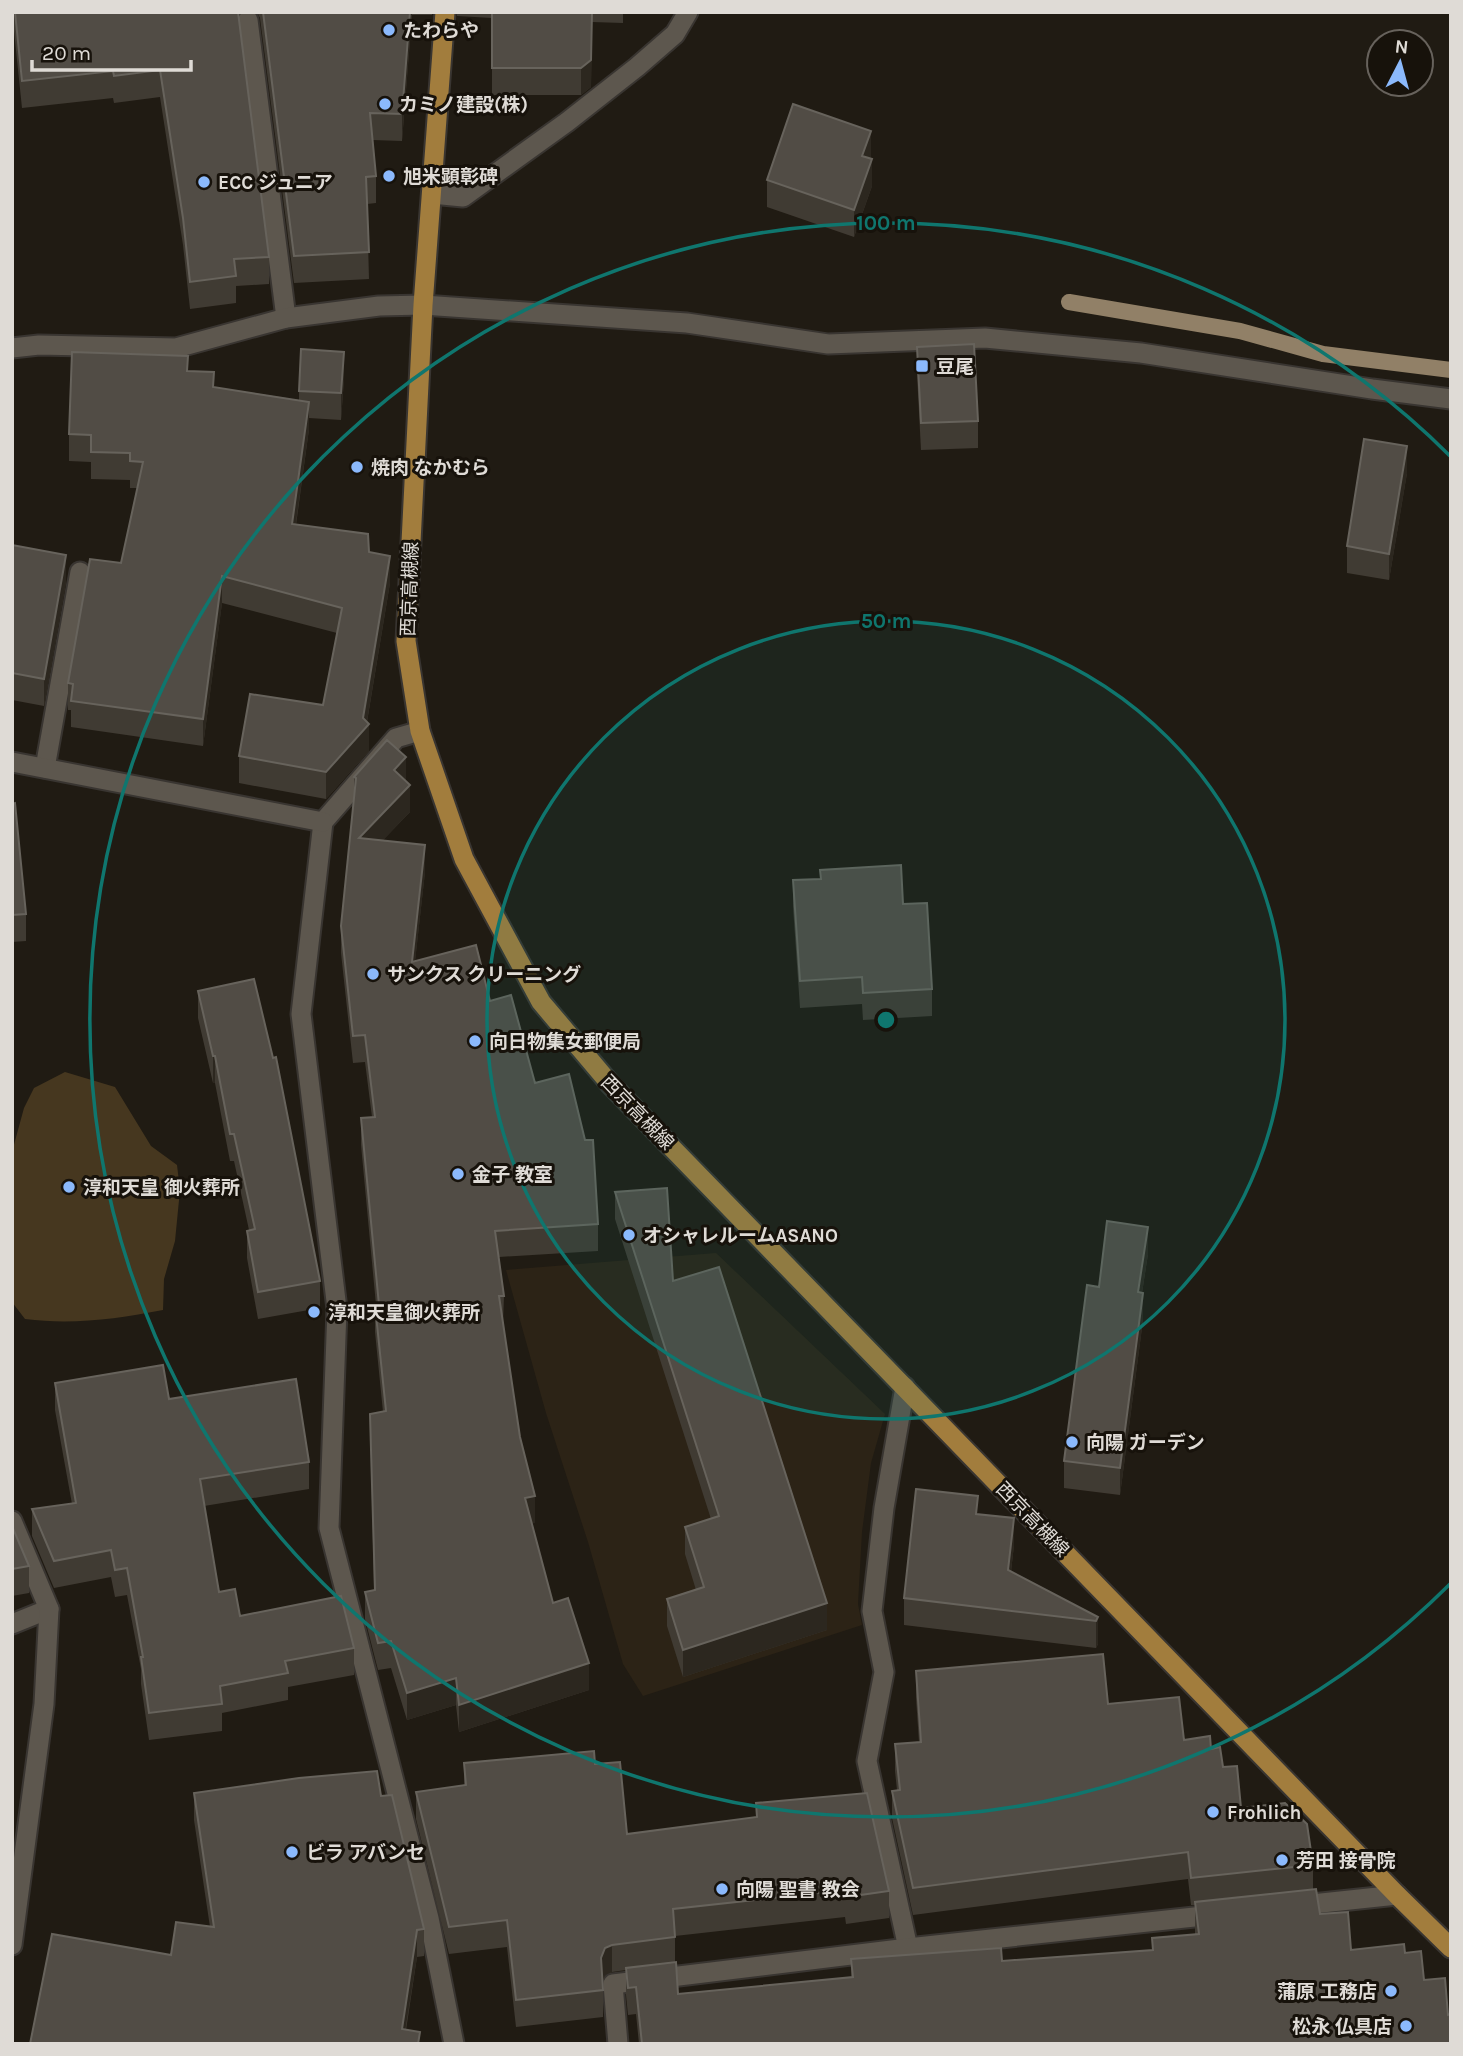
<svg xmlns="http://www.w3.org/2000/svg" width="1463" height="2056" font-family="Karla,'Noto Sans JP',sans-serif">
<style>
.built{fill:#2c2316}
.green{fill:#46371f}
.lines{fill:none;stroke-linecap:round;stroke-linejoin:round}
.stream{stroke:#918067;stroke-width:16}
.service-casing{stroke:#393531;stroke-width:23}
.minor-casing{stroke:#393531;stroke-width:23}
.primary-casing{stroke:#393531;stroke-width:23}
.service{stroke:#5d574e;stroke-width:19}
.minor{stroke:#5d574e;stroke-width:19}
.primary{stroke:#a27d3d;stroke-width:19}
.wall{fill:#403b33}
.shaded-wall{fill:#2c271f}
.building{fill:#514c45;stroke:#67635c;stroke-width:2}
.ring{fill:none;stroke:#0f766e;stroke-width:3.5}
.poi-dot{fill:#8bb9fc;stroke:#17120b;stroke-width:2.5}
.labels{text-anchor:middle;stroke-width:6;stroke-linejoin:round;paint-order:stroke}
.poi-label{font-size:19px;font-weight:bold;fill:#dfdbd6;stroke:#17120b;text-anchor:start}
.street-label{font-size:19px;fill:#dfdbd6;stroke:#17120b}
.centre{fill:#0f766e;stroke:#17120b;stroke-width:3.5}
.ring-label{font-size:21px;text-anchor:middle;font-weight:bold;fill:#0f766e;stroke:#17120b;stroke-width:6;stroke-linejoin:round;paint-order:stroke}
</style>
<rect width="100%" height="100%" fill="#201b13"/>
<polygon class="built" points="716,1253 885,1414 871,1463 862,1532 858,1604 862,1625 643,1696 623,1664 588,1542 546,1413 506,1270"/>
<path class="green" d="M65 1072 115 1087 151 1146 177 1165 180 1190 175 1241 164 1279 163 1310C117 1319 72 1325 25 1319L12 1302V1152L24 1108 34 1088Z"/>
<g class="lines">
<polyline class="stream" points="1069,302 1240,331 1323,354 1451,370"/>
<defs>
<g id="service">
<polyline points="45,768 80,572"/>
<polyline points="905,1387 884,1508 872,1611 884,1672 867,1761 908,1948"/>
<polyline points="12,1624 49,1609"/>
<polyline points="1293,1906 1397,1895"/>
<polyline points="618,2044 613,1984 908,1948 1222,1914"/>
</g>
<g id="minor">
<polyline points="248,20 286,318"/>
<polyline points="432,194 463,197 567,122 637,67 675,34 688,12"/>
<polyline points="12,348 39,345 176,348 286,318 379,306 423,305 687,323 828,344 985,338 1141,353 1372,389 1451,399"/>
<polyline points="420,731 396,738 323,822 301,1014 337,1309 329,1528 429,1918 454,2044"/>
<polyline points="12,762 323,822"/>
<polyline points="12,1521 49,1609 44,1704 12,1945"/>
</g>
<polyline id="primary" points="445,12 423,305 406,641 420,731 464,859 541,1002 611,1085 1397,1895 1451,1948"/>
</defs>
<use href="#service" class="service-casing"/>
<use href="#minor" class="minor-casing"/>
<use href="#primary" class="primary-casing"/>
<use href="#service" class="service"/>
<use href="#minor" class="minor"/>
<use href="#primary" class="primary"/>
</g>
<g class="wall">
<polygon points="12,12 240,12 238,15 269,257 269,284 236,286 236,303 190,309 183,245 160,97 114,103 113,98 22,108"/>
<polygon points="257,12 433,12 432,15 412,15 402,141 373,140 376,176 376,203 367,204 369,279 294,283 260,18"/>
<polygon points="456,12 623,12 623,23 592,22 591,87 581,95 492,95 492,18 457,16"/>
<polygon points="871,158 872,186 854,237 767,207 767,180"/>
<polygon points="917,347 978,421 978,448 921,450 917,374"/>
<polygon points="188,371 214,387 299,400 299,391 344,379 341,420 309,418 309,429 296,525 369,552 390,583 367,722 369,751 326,799 239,783 239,756 323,705 337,633 222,603 203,746 71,727 71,710 68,710 68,683 121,563 137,488 130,488 130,480 91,479 91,462 69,461 69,434"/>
<polygon points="1407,473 1389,580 1347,573 1347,546"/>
<polygon points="12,545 66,582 44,706 12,700"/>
<polygon points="354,777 406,782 410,812 382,841 425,872 415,961 490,1001 535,1083 598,1224 598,1251 499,1257 504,1296 503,1323 520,1437 535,1523 532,1523 553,1603 589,1690 459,1732 456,1705 407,1720 391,1668 378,1670 365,1619 365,1592 374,1590 370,1414 383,1412 375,1332 375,1305 376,1305 361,1145 361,1118 372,1117 365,1062 353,1063 341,953 341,926 354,795"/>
<polygon points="12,804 26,914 26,941 12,942"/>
<polygon points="793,880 903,904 932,989 932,1016 863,1020 862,1004 800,1008 793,907"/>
<polygon points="198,991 320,1281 320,1308 258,1319 247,1258 247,1231 249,1230 234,1161 230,1161 215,1083 213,1083 198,1018"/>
<polygon points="615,1192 673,1281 827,1630 683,1677 667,1626 667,1599 696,1590 685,1554 685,1527 711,1519 615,1219"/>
<polygon points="1148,1254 1142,1293 1143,1320 1120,1495 1064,1488 1064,1461 1099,1287"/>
<polygon points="55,1383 169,1399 309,1462 309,1489 204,1506 219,1592 240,1616 354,1648 354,1675 288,1687 288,1700 222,1713 222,1731 149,1740 141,1684 141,1669 127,1595 115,1597 111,1577 54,1588 32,1536 32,1509 72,1504 55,1410"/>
<polygon points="978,1514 1014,1545 1011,1572 1098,1617 1098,1644 1096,1648 904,1625 904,1598"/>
<polygon points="12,1526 29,1566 29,1593 12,1596"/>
<polygon points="916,1671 1108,1704 1184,1740 1211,1749 1223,1767 1241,1808 1313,1865 1313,1889 1320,1914 1351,1950 1405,1953 1424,1980 1451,2044 639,2044 636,2014 628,2015 626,1995 626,1970 612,1972 605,1975 603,1981 603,2017 516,2027 507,1947 449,1954 416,1819 416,1792 464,1786 464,1763 595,1764 627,1834 756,1817 756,1803 889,1891 889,1918 846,1924 845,1917 675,1936 675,1962 678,1994 851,1978 851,1959 1002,1961 1152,1950 1152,1938 1195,1935 1195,1905 1191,1905 1188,1879 913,1915 892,1818 892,1791 897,1790 895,1771 895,1744 919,1742 916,1698"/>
<polygon points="194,1793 381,1796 424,1929 424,1956 417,1957 406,2030 420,2044 171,1955 210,1927 194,1820"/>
</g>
<g class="shaded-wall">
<polygon points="410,12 412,12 402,141 402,114"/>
<polygon points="592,12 591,87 581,95 581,68"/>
<polygon points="871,131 871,158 862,183 862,156"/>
<polygon points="872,159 872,186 854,237 854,210"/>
<polygon points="344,352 344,379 341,420 341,393"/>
<polygon points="309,402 309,429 292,551 292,524"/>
<polygon points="1407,446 1407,473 1389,580 1389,554"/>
<polygon points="66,555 66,582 44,706 44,679"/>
<polygon points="390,556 390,583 366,727 369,724 369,751 326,799 326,772 363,718"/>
<polygon points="222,576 222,603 203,746 203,719"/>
<polygon points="406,757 406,784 394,770"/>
<polygon points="410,785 410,812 359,865 359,838"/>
<polygon points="425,845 425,872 412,989 412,962"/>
<rect x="213" y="1056" width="2" height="27"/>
<polygon points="1148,1227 1148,1254 1138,1319 1138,1292"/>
<polygon points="1143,1293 1143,1320 1120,1495 1120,1468"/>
<polygon points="535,1496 535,1523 525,1525 525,1498"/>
<polygon points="1014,1518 1014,1545 1008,1597 1008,1570"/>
<polygon points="827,1603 827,1630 683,1677 683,1650"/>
<polygon points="1098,1617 1098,1644 1096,1648 1096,1621"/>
<polygon points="589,1663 589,1690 459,1732 459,1705"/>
<polygon points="456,1678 456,1705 407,1720 407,1693"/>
<polygon points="417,1930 417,1957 403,2044 402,2029"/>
<polygon points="612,1945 612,1972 605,1975 601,1985 601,1958 605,1948"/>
</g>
<g class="building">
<polygon points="15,12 238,12 269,257 234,259 236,276 190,282 183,218 160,70 114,76 113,71 22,81"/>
<polygon points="263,12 410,12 402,114 370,113 376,176 366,177 369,252 294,256"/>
<polygon points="492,12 592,12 591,60 581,68 492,68"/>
<polygon points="793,104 871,131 862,156 872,159 854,210 767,180"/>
<polygon points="974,344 978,421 921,423 917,347"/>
<polygon points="301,349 344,352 341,393 299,391"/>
<polygon points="72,352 188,356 187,371 214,372 213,387 309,402 292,524 368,534 369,552 390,556 363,718 369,724 326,772 239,756 250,694 323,705 342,608 222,576 203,719 71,701 73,684 68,683 90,559 121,563 143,462 130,461 130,453 91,452 91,435 69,434"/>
<polygon points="1364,439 1407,446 1389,554 1347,546"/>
<polygon points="12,545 66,555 44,679 12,673"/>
<polygon points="387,740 406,757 394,770 410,785 359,838 425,845 412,962 476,945 490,1001 511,995 535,1083 569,1074 585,1140 593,1140 598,1224 495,1231 504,1296 499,1296 520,1437 535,1496 525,1498 553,1603 568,1598 589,1663 459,1705 456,1678 407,1693 391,1641 378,1643 365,1592 375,1590 370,1414 386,1411 375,1305 379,1305 361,1118 375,1117 365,1035 353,1036 341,926 356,778 354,777"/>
<polygon points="15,803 26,914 12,915 12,804"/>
<polygon points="901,865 903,904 927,903 932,989 863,993 862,977 800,981 793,880 821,879 820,870"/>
<polygon points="254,979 273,1058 276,1057 320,1281 258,1292 247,1231 255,1229 234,1134 230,1134 215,1056 213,1056 198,991"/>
<polygon points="667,1188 673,1281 719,1267 827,1603 683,1650 667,1599 704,1587 685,1527 719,1516 615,1192"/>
<polygon points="1107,1221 1148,1227 1138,1292 1143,1293 1120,1468 1064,1461 1087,1285 1099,1287"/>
<polygon points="163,1365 169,1399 296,1379 309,1462 200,1479 219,1592 235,1589 240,1616 341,1596 354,1648 285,1661 288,1673 220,1686 222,1704 149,1713 141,1657 143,1657 127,1568 115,1570 111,1550 54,1561 32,1509 76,1503 55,1383"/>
<polygon points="916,1489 978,1496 976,1514 1014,1518 1008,1570 1098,1617 1096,1621 904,1598"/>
<polygon points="12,1526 29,1566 12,1569"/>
<polygon points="1103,1654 1108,1704 1179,1697 1184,1740 1210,1736 1211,1749 1220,1747 1223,1767 1237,1766 1241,1808 1285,1803 1307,1824 1313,1865 1191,1878 1188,1852 913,1888 892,1791 900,1790 895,1744 921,1742 916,1671"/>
<polygon points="594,1751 595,1764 620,1762 627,1834 757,1817 756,1803 867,1793 889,1891 846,1897 845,1890 673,1909 675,1937 612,1945 605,1948 601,1958 603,1990 516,2000 507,1920 449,1927 416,1792 466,1785 464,1763"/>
<polygon points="377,1771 381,1796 392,1795 424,1929 417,1930 402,2029 420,2032 418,2044 30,2044 52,1934 171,1955 176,1922 214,1927 194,1793 299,1778"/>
<polygon points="1316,1889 1320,1914 1348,1912 1351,1950 1404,1944 1405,1953 1421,1951 1424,1980 1445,1978 1448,2015 1451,2014 1451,2044 642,2044 636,1987 628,1988 626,1968 676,1962 678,1994 853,1977 851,1959 1001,1948 1002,1961 1153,1950 1152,1938 1199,1934 1195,1902"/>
</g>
<circle cx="886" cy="1020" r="399" fill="#0f766e" fill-opacity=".12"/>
<g class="ring">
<circle cx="886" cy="1020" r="399"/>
<path d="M1450 1584A797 797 0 1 1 1450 456"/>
</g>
<g class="poi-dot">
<circle cx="389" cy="30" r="7"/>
<circle cx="385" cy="104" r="7"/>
<circle cx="389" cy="176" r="7"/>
<circle cx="204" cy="182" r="7"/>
<rect x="915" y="359" width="14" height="14" rx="3.5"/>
<circle cx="357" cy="467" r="7"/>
<circle cx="373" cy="974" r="7"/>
<circle cx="475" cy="1041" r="7"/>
<circle cx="458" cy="1174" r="7"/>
<circle cx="69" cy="1187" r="7"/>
<circle cx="629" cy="1235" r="7"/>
<circle cx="314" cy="1312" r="7"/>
<circle cx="1072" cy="1442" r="7"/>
<circle cx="1213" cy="1812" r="7"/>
<circle cx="292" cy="1852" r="7"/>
<circle cx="1282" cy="1860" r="7"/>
<circle cx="722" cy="1889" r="7"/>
<circle cx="1391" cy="1991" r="7"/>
<circle cx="1406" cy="2026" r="7"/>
</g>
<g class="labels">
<g class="poi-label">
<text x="403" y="37">たわらや</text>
<text x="399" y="111">カミノ建設(株)</text>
<text x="403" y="183">旭米顕彰碑</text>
<text x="218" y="189">ECC ジュニア</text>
<text x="936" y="373">豆尾</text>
<text x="371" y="474">焼肉 なかむら</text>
<text x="387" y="981">サンクス クリーニング</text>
<text x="489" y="1048">向日物集女郵便局</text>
<text x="472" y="1181">金子 教室</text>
<text x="83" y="1194">淳和天皇 御火葬所</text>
<text x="643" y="1242">オシャレルームASANO</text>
<text x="328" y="1319">淳和天皇御火葬所</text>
<text x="1086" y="1449">向陽 ガーデン</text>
<text x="1227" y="1819">Frohlich</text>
<text x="306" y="1859">ビラ アバンセ</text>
<text x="1296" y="1867">芳田 接骨院</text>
<text x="736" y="1896">向陽 聖書 教会</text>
<text x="1377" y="1998" text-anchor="end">蒲原 工務店</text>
<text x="1392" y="2033" text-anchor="end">松永 仏具店</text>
</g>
<g class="street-label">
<text transform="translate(409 589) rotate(-88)" y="7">西京高槻線</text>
<text transform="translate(638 1112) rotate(46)" y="7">西京高槻線</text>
<text transform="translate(1033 1519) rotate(46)" y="7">西京高槻線</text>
</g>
</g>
<circle cx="886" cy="1020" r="10" class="centre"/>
<g class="ring-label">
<text x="886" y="230">100 m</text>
<text x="886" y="628">50 m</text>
</g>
<rect width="1463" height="2056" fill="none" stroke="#dfdbd6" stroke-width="28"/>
<g transform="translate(1400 63) rotate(6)"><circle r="33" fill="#17120b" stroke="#67625c" stroke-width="2"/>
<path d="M0-5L12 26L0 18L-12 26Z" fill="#8bb9fc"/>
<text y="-10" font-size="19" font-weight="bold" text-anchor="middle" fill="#dfdbd6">N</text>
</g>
<path d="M32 60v10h159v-10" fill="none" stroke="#dfdbd6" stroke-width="3.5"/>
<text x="42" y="60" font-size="21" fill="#dfdbd6" stroke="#17120b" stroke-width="5" paint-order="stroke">20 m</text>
</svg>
